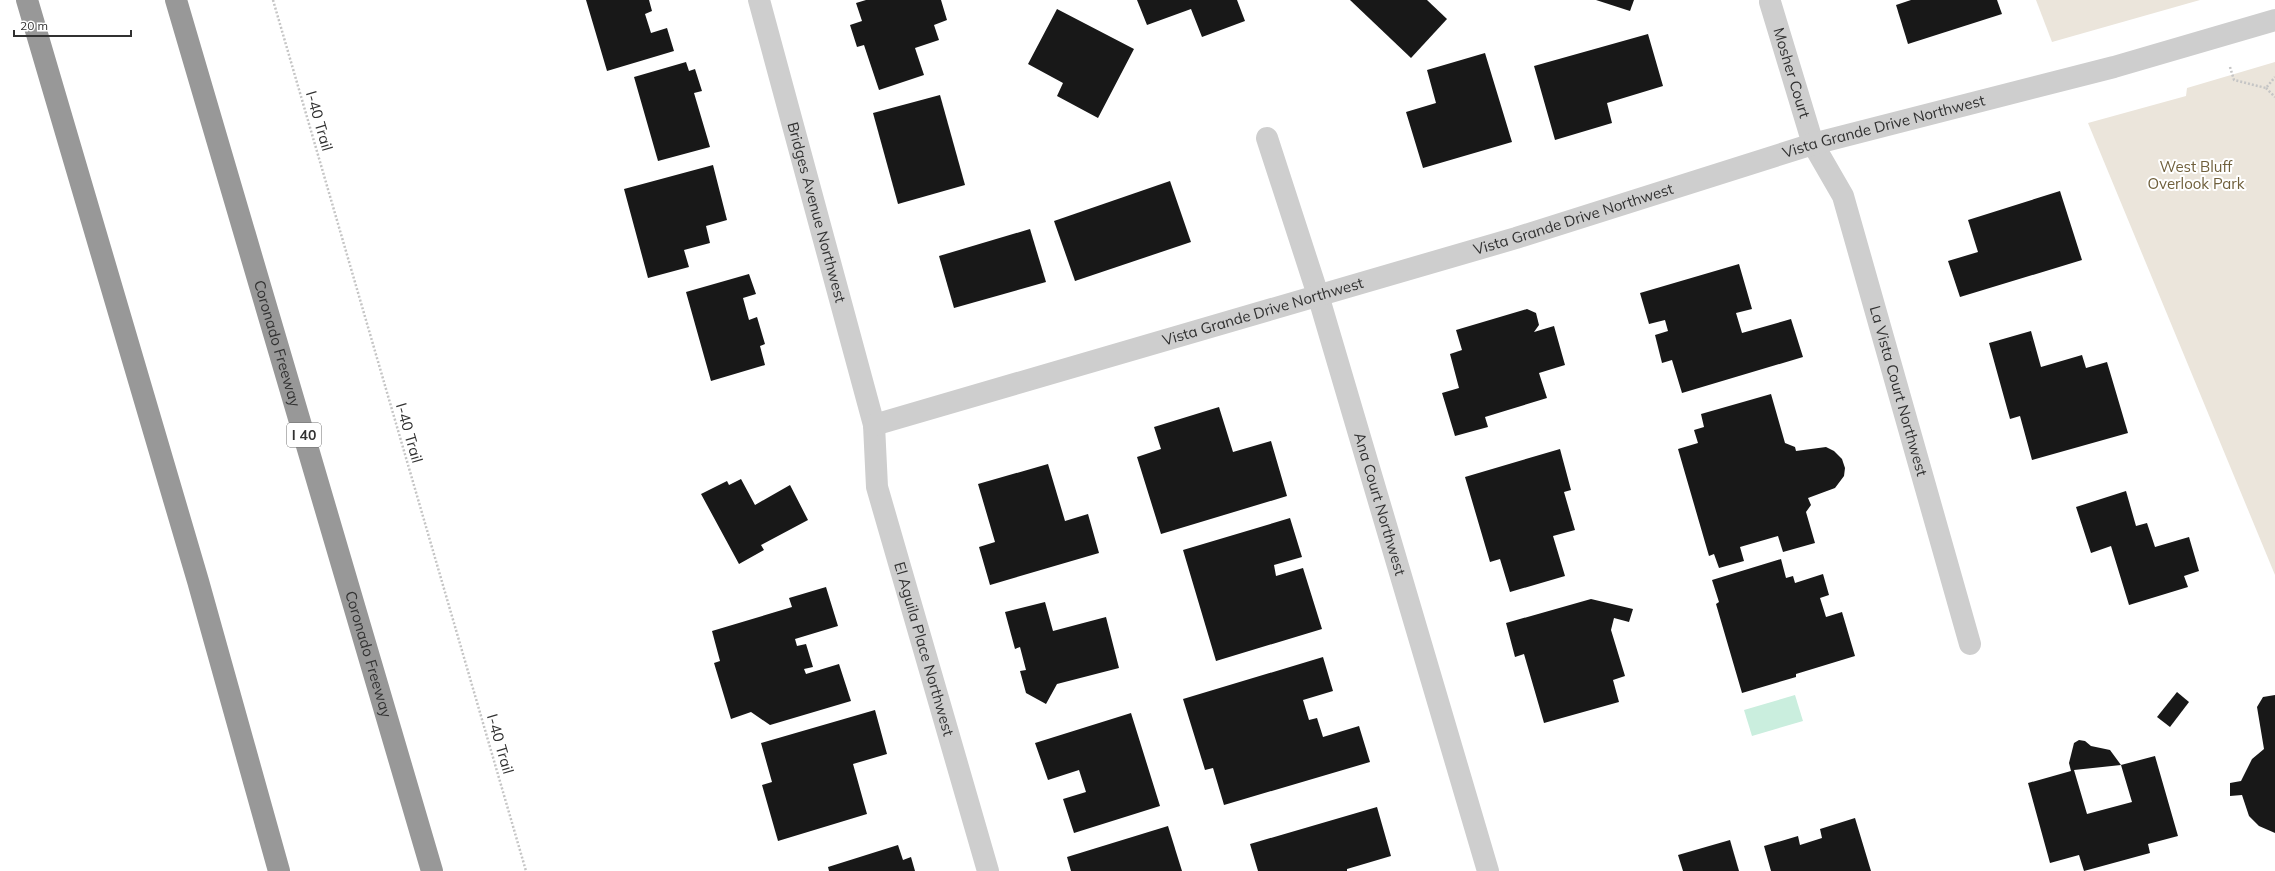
<svg xmlns="http://www.w3.org/2000/svg" width="2275" height="871" font-family="Mulish,sans-serif">
<style>
.green{fill:#ebe5db}
.water{fill:#caeede}
.building{fill:#181818}
.lines{fill:none;stroke-linecap:round;stroke-linejoin:round}
.path{stroke:#c5c5c5;stroke-width:2.5;stroke-dasharray:2 2;stroke-linecap:butt}
.minor{stroke:#cecece;stroke-width:22}
.highway{stroke:#989898;stroke-width:22}
.labels{text-anchor:middle;stroke-width:4;stroke-linejoin:round;paint-order:stroke}
.shield{fill:#fff;stroke:#6f6f6f;stroke-width:1}
.shield-label{font-size:14px;font-weight:bold;fill:#313131}
.street-label{font-size:15px;fill:#313131;stroke:#fff}
.park-label{font-size:15px;fill:#6f5f3b;stroke:#fff}
</style>
<rect width="100%" height="100%" fill="#fff"/>
<g class="green">
<polygon points="2036,0 2200,0 2052,42"/>
<polygon points="2275,62 2275,575 2088,123 2186,96 2187,88"/>
</g>
<polygon class="water" points="1795,695 1803,721 1752,736 1744,710"/>
<g class="building">
<polygon points="586,0 649,0 652,11 645,14 651,33 667,28 674,51 607,71"/>
<polygon points="866,0 941,0 947,20 934,25 939,40 915,48 924,75 879,90 864,45 857,47 850,25 862,21 856,3"/>
<polygon points="1137,0 1237,0 1245,21 1202,37 1191,9 1147,25"/>
<polygon points="1350,0 1427,0 1447,19 1411,58"/>
<polygon points="1596,0 1634,0 1630,11"/>
<polygon points="1911,0 1997,0 2002,14 1908,44 1896,5"/>
<polygon points="1057,9 1134,49 1098,118 1057,96 1063,83 1028,64"/>
<polygon points="1648,34 1663,86 1607,103 1612,123 1555,140 1534,66"/>
<polygon points="1485,53 1512,142 1423,168 1406,112 1436,103 1427,70"/>
<polygon points="686,62 689,71 695,69 702,91 694,93 710,147 658,161 634,77"/>
<polygon points="940,95 965,185 898,204 873,113"/>
<polygon points="713,165 727,220 706,226 710,243 684,250 689,267 648,278 624,189"/>
<polygon points="1170,181 1191,242 1075,281 1054,221"/>
<polygon points="2060,191 2082,260 1960,297 1948,261 1978,252 1968,220"/>
<polygon points="1030,229 1046,282 954,308 939,256"/>
<polygon points="1739,264 1752,309 1736,313 1742,333 1791,319 1803,357 1682,393 1672,360 1662,363 1655,335 1668,331 1665,320 1649,324 1640,293"/>
<polygon points="749,274 756,294 743,298 749,320 757,317 765,344 760,346 765,365 711,381 686,292"/>
<polygon points="1527,309 1536,313 1539,325 1534,332 1554,326 1565,365 1539,373 1547,398 1485,417 1488,427 1455,436 1442,393 1459,388 1450,354 1462,350 1456,330"/>
<polygon points="2031,331 2041,367 2082,355 2086,368 2107,362 2128,433 2032,460 2020,416 2010,419 1989,343"/>
<polygon points="1771,394 1785,443 1795,447 1796,451 1826,447 1834,451 1842,459 1845,468 1844,476 1835,488 1808,498 1811,505 1806,512 1815,543 1783,552 1778,536 1740,547 1744,561 1719,568 1714,554 1709,556 1678,449 1698,443 1694,430 1704,427 1701,414"/>
<polygon points="1219,407 1233,452 1271,441 1287,496 1161,534 1137,457 1161,449 1154,427"/>
<polygon points="1560,449 1571,490 1564,492 1575,530 1553,536 1565,576 1510,592 1500,559 1490,562 1465,477"/>
<polygon points="1048,464 1065,521 1088,514 1099,553 990,585 979,547 995,542 978,484"/>
<polygon points="741,479 755,505 790,485 808,520 761,545 764,550 739,564 701,494 727,481 729,485"/>
<polygon points="2126,491 2136,526 2147,523 2155,547 2189,537 2199,571 2184,576 2188,587 2129,605 2111,546 2091,553 2076,507"/>
<polygon points="1290,518 1302,557 1274,565 1276,576 1303,568 1322,629 1216,661 1183,550"/>
<polygon points="1781,559 1786,578 1793,576 1795,583 1823,574 1829,595 1820,598 1826,617 1842,612 1855,656 1796,674 1796,677 1742,693 1716,604 1719,602 1712,580"/>
<polygon points="826,587 838,626 795,639 797,646 806,644 813,667 804,669 806,674 839,664 851,701 770,725 751,712 731,719 714,663 720,661 712,631 792,607 789,598"/>
<polygon points="1591,599 1633,609 1629,622 1614,618 1611,630 1625,676 1613,680 1619,702 1544,723 1524,654 1515,657 1506,623"/>
<polygon points="1045,602 1053,631 1106,617 1119,668 1057,684 1046,704 1026,693 1020,671 1026,670 1020,647 1015,649 1005,612"/>
<polygon points="1323,657 1333,691 1303,700 1309,720 1317,718 1323,737 1359,726 1370,762 1224,805 1213,768 1205,770 1183,699"/>
<polygon points="2177,692 2189,702 2170,727 2157,717"/>
<polygon points="2275,695 2275,833 2259,826 2249,816 2242,795 2230,796 2230,783 2241,781 2252,759 2264,749 2257,707 2263,697"/>
<polygon points="875,710 887,754 853,764 867,814 778,841 762,785 772,782 761,743"/>
<polygon points="1131,713 1160,806 1074,833 1063,799 1086,792 1079,770 1048,780 1035,743"/>
<polygon points="2079,740 2085,741 2091,746 2110,750 2121,765 2074,770 2087,814 2132,802 2121,765 2155,756 2178,836 2148,844 2150,853 2084,871 2079,855 2050,863 2028,783 2071,771 2069,763 2074,743"/>
<polygon points="1377,807 1391,856 1347,869 1347,871 1258,871 1250,844"/>
<polygon points="1855,818 1871,871 1771,871 1764,846 1798,836 1800,845 1822,838 1820,829"/>
<polygon points="1168,826 1182,871 1071,871 1067,857"/>
<polygon points="1730,840 1739,871 1683,871 1678,855"/>
<polygon points="898,845 903,860 911,857 915,871 829,871 828,867"/>
</g>
<g class="lines">
<g class="path">
<polyline points="273,0 526,871"/>
<polyline points="2230,67 2234,80 2266,88 2275,77"/>
<polyline points="2266,88 2275,97"/>
</g>
<g class="minor">
<path id="s1" d="M759 0 874 425 877 487 988 871"/>
<path id="s2" d="M1770 2 1813 144 1843 196 1970 644"/>
<path id="s3" d="M1267 138 1318 295 1488 871"/>
<path id="s4" d="M874 425 1516 238 1813 144 2114 67 2275 20"/>
</g>
<g class="highway">
<polyline points="27,0 198,581 279,871"/>
<path id="s5" d="M176 0 432 871"/>
</g>
</g>
<g class="labels">
<rect class="shield" x="287" y="423" width="34" height="24" rx="3"/>
<g class="shield-label">
<text x="304" y="440">I 40</text>
</g>
<g class="street-label">
<text dy="5" stroke="none"><textPath href="#s2" startOffset="74">Mosher Court</textPath></text>
<text transform="translate(319 121) rotate(74)" y="5">I-40 Trail</text>
<text dy="5" stroke="none"><textPath href="#s4" startOffset="1053">Vista Grande Drive Northwest</textPath></text>
<text dy="5" stroke="none"><textPath href="#s1" startOffset="220">Bridges Avenue Northwest</textPath></text>
<text dy="5" stroke="none"><textPath href="#s4" startOffset="729">Vista Grande Drive Northwest</textPath></text>
<text dy="5" stroke="none"><textPath href="#s4" startOffset="405">Vista Grande Drive Northwest</textPath></text>
<text dy="5" stroke="none"><textPath href="#s5" startOffset="358">Coronado Freeway</textPath></text>
<text dy="5" stroke="none"><textPath href="#s2" startOffset="411">La Vista Court Northwest</textPath></text>
<text transform="translate(409 433) rotate(74)" y="5">I-40 Trail</text>
<text dy="5" stroke="none"><textPath href="#s3" startOffset="383">Ana Court Northwest</textPath></text>
<text dy="5" stroke="none"><textPath href="#s1" startOffset="671">El Aguila Place Northwest</textPath></text>
<text dy="5" stroke="none"><textPath href="#s5" startOffset="682">Coronado Freeway</textPath></text>
<text transform="translate(500 744) rotate(74)" y="5">I-40 Trail</text>
</g>
<g class="park-label">
<text x="2196" y="172">West Bluff<tspan x="2196" dy="17">Overlook Park</tspan></text>
</g>
</g>
<path d="M14 30v6h117v-6" fill="none" stroke="#313131" stroke-width="2"/>
<text x="20" y="30" font-size="12" fill="#313131" stroke="#ffffff" stroke-width="3" paint-order="stroke">20 m</text>
</svg>
